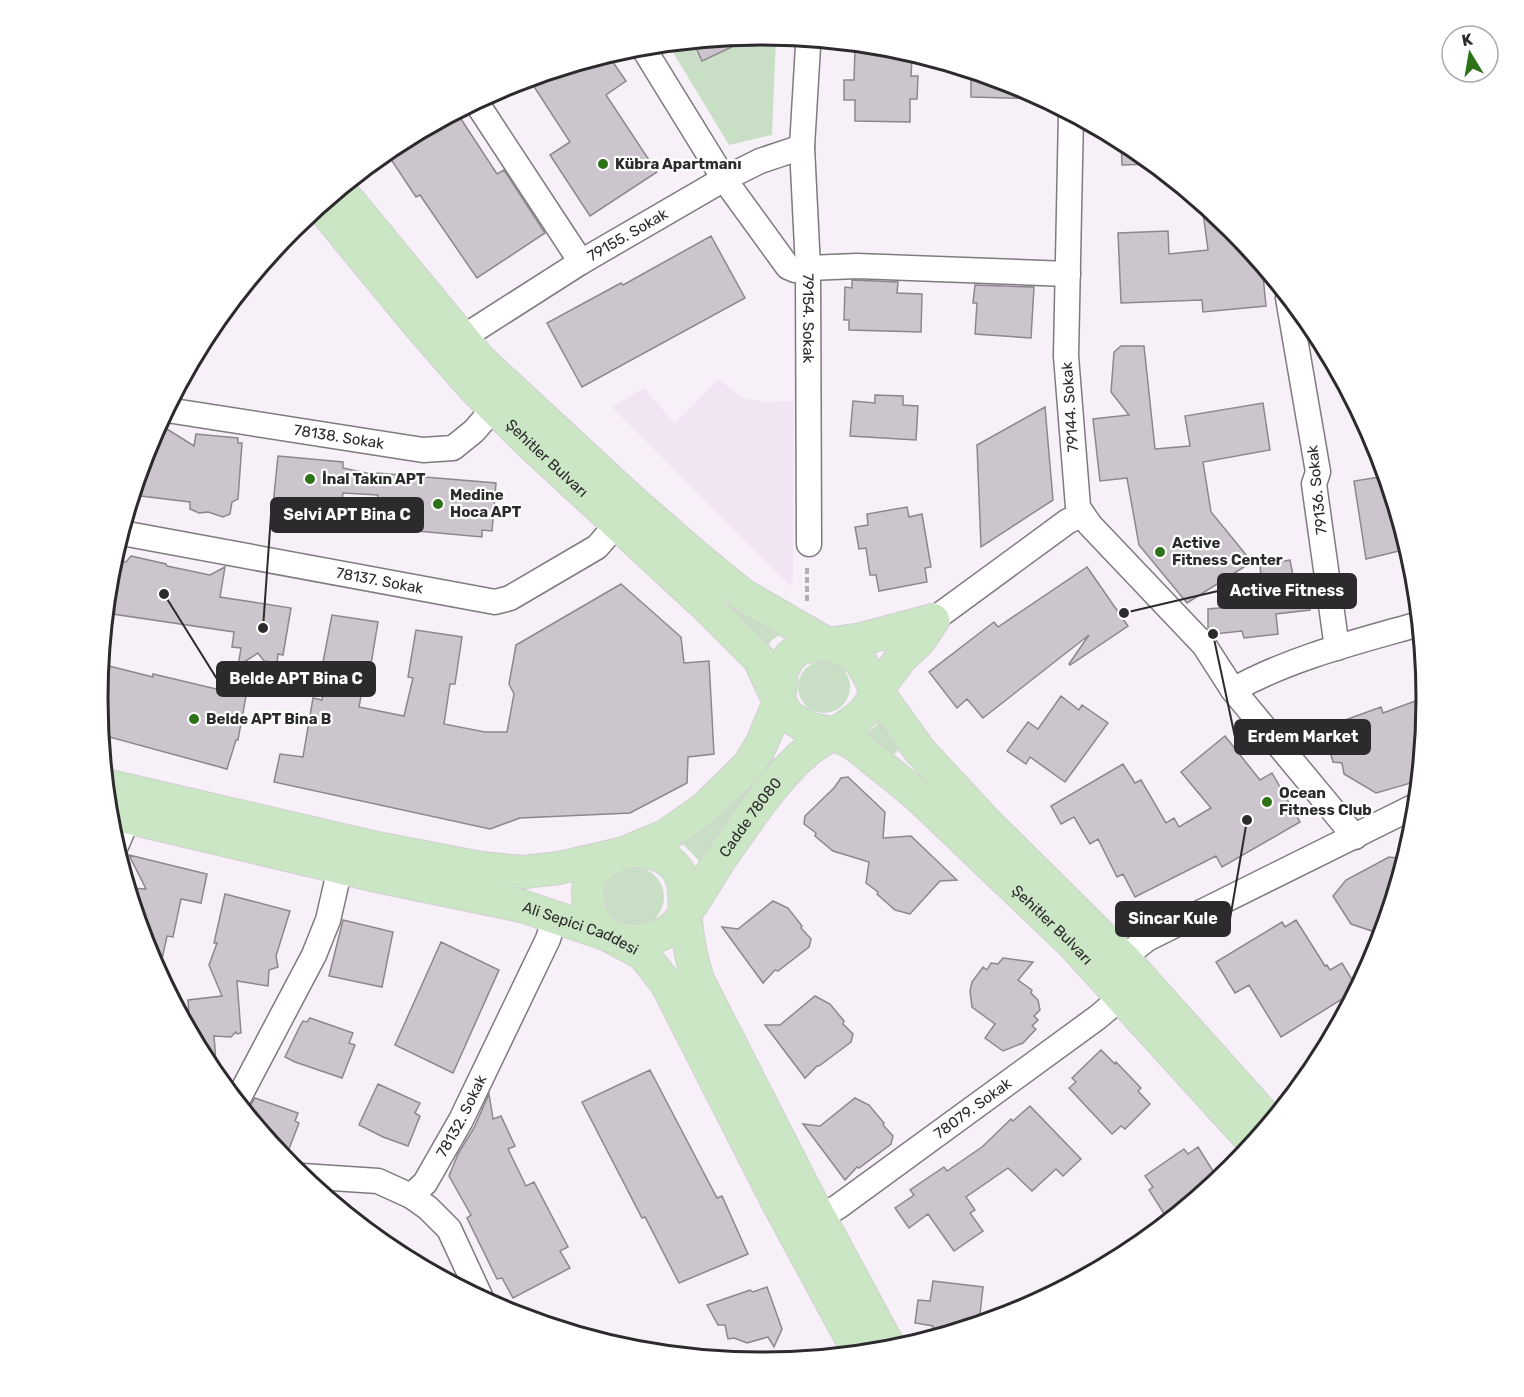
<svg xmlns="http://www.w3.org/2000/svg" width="1524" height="1397" viewBox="0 0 1524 1397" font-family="Rubik,sans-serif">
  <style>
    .built { fill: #f1e4f3 }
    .green { fill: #c9dfc5 }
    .building { fill: #ccc5cd; stroke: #8d868e; stroke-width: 1.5 }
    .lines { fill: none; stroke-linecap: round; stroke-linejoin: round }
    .minor-casing { stroke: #7f7980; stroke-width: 27 }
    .major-casing { stroke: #d1d0d1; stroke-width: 34 }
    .path { stroke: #b3adb3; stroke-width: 4; stroke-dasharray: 6 3; stroke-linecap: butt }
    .minor { stroke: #fff; stroke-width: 24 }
    .major { stroke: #cae6c4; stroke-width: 32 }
    .poi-dot { fill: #2b7316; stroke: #fff; stroke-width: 2 }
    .labels { text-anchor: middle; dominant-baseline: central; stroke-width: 4.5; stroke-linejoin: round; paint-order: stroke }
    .poi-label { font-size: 15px; font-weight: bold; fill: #2c2a2d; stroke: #fff; text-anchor: start }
    .street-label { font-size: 15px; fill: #2c2a2d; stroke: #fff }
    .rim { fill: none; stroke: #2c2a2d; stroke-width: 3 }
    .leader { fill: none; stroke: #2c2a2d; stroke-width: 2 }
    .callout-dot { fill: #2c2a2d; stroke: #fff; stroke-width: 2 }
    .callout { fill: #2c2a2d; stroke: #2c2a2d; stroke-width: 2 }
    .callout-label { font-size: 16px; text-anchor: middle; font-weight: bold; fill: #fff }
  </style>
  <rect width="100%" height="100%" fill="#f8f0f8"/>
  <path class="built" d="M718,379l25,19 22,4 29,-1 -1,178 -3,7 -178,-179 32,-19 31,36z"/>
  <path class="green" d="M762,35l14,1 -4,99 -43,10 -61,-101z
    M737,603l42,32 -8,6 -5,10 -37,-37z
    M798 687a26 26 0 1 1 52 0a26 26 0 1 1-52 0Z
    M880,718l21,29 -10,11 -27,-23 12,-9z
    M770,755l9,6 -77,103 -20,-21z
    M604 897a30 30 0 1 1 60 0a30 30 0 1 1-60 0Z"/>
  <path class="building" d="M750,36l1,2 -49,23 -9,-20z
    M855,49l46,1v8h11l-1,18h7l-1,23h-7v23l-55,-1v-21h-11v-20h10z
    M608,55l18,26 -20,14 51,77 -67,44 -40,-61 20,-13 -41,-63z
    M971,72l45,13 26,14 -71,-2z
    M457,113l40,61 7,-4 41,63 -68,45 -57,-83 -4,2 -30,-45 7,-6z
    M1121,141l10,6 21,17 -30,1z
    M1202,205l30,24 30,37 4,40 -63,6 -1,-12 -81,3 -3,-70 50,-2 1,23 39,-4z
    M711,236l34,62 -163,89 -35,-64 74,-40 2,2z
    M852,280l46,2 -1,11 25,1 -1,38 -72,-2v-10h-5l1,-33 7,1z
    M975,285l59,2 -3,51 -56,-4 2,-31h-4z
    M1121,346h23l11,103 35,-3 -5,-30 78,-13 7,47 -67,12 8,50 41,50 -65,41 -48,-58 -12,-67 -27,3 -7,-62 36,-4 -18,-23 3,-40z
    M875,395l28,1v9l15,1 -2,34 -66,-4 3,-35 22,2z
    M1045,407l8,93 -72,47 -4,-102z
    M159,424l35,22 2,-12 42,4v5h4l-4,56 -6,3 -2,12 -7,3 -15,-5 -9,1 -9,-4v-7l-57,-7 16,-51z
    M278,456l65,6v6l33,7 1,-2 119,10 -4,48 -10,-1v7l-98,-9 -9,-5 3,-28 -35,-2 -4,28 -67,-6z
    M1385,476l22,73 -41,10 -12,-78z
    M907,507l2,10 13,-3 9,53 -6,1 2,14 -48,9 -3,-16h-6l-4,-27 -7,1 -4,-22 13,-2 -1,-11z
    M131,556l35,8 1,2 43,9 15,-8 -5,30 71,11 -8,47 -5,-1 -1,9 -13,-2 -6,-8 -20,13 3,-18 -9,-1 2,-15 -128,-19 5,-44 3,-10 12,3z
    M1290,560l5,26 10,-2 5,26 -34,4 2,20 -34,4 -2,-7 -28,3 -6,-5v-20l45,-4 9,-12 -2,-28z
    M1087,567l41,59 -58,39 -1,-1 20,-29 -106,83 -16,-19 -10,9 -28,-36 65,-50 4,5z
    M621,584l60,53 3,26 25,-2 5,93 -26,3 -1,26 -57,30 -110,5 -30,11 -216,-47 6,-28 23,3 10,-59 9,2 6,-37 -5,-1 9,-47 46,7 -8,48 -4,-1 -7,38 45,9 9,-38 -5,-1 8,-47 46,7 -7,47h-5l-6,40 41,8h22l7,-38 -5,-10 7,-39z
    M101,664l52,13v-3l93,22 -8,44h-2l-9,29 -125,-34 -4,-37z
    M1061,696l18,14 3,-5 26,18 -43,59 -35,-25 -4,7 -19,-13 21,-29 10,7z
    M1418,700l6,15 -6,66 -42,12 -32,-19 -2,-11 -9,-1 -10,-34 58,-21 2,6z
    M1225,736l35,44 12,-7 28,49 -78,45 -6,-11 -81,41 -12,-23 -6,3 -19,-38 -8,5 -16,-27 -13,7 -10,-18 72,-42 12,19 6,-3 25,43 8,-5 5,9 32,-19 -30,-36z
    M848,777l37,35 -2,26 28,-2 46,44 -17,1 -30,33 -15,-4 -18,-16 1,-2 -12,-9 3,-21 -36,-11 -18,-15 1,-3 -12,-9 1,-8 29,-28 7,-10z
    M129,855l78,19 -6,29 -20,-4 -8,38 -6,-1 -8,37 -11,-21 -19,-64 17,1z
    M1389,857l15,2 -23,75 -30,-10 -18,-28 13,-16z
    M225,894l65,17 -14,45 2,11 -9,3 -1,16 -31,-5 4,52 -4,1 -1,-2 -5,5 -17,-1 3,40 -7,-9 -26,-48 5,-3 -1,-16 34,-4 -13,-31 8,-22h-3z
    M773,901l15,7 14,18 -1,2 10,11 -2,8 -31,24 -3,-1 -12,13 -41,-56 16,2z
    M343,920l50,12 -11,55 -53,-11z
    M1296,920l29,46 2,-1 3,5 12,-7 15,25 -2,3 -74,46 -32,-52 -14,8 -19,-31 66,-40 3,5z
    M441,942l58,28 -46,103 -58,-28z
    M1003,958l30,4 -15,18 14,10 -1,3 7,7 2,10 -6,6 4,4 -6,6 4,3 -13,14 -20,8 -18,-13 10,-14 -23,-17 -2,-16 2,-9 11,-15 4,3 4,-7 7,1z
    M815,996l15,8 14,17 -1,3 10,10 -2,8 -32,24h-2l-12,12 -40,-53h15z
    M310,1018l43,15 -4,10 6,2 -13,33 -47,-16 -10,-5 15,-31 3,-5 4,1z
    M1101,1050l14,14 1,-2 25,26 -3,3 12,13 -25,25 -4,-3 -9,8 -43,-46 7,-6 -4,-4z
    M650,1070l67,128 5,-2 26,58 -69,29 -34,-66 -3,1 -60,-116z
    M378,1084l42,19 -5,10 5,3 -12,30 -25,-9 -24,-12z
    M489,1094l4,25 8,-3 14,30 -7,3 18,37 8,-4 34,65 -8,4 10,17 -57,30 -11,-20 -5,1 -30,-61 4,-3 -22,-39 9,-22 16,-26z
    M255,1098l43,15 -3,8 4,2 -14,36 -39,-47z
    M855,1098l14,7 15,18 -1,2 10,11 -2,8 -32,24 -2,-1 -12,13 -42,-56 17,2z
    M1030,1106l51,53 -18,17 -7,-7 -24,22 -24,-23 -42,29 9,13 -5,3 13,18 -29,20 -26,-37 -19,14 -14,-20 19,-13 -4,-5 34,-23 3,4 35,-24 29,-28 2,2z
    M1198,1147l20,32 -50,41 -19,-30 4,-3 -8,-11 39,-27 4,5z
    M933,1281l50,6 -4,36 -47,14 1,-11 -18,-3 3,-23 12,1z
    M767,1287l15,42 -8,18 -6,-10 -21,6 -13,-5 -6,1 -3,-14h-7l-11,-20 43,-15 3,2z"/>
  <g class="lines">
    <defs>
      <g id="minor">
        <path d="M805,39l3,7 -6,101 6,121 49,-2 211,8"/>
        <path id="s1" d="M642,46l82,133 64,88 7,3 13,-2 1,276"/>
        <path d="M476,102l105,160"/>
        <path d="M1288,298l30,174 -4,12 23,164"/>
        <path id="s2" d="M462,338l119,-76 143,-83 36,-18 42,-14"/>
        <path id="s3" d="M167,410l256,40 30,-2 21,-17 20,-23"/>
        <path d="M1083,515l7,10 114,120 29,45 122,147"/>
        <path id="s4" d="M122,533l373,69 15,-4 87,-51 20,-23"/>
        <path d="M933,620l135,-99 15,-6 -5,-8 -12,-151 5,-242"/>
        <path d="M1233,690c57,-32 123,-48 186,-66"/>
        <path d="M116,846l12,-28"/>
        <path d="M1123,958l24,-19 268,-133"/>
        <path d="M237,1101l77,-146 14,-35 12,-52"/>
        <path d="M302,1176l76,5 33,15"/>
        <path id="s5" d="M820,1218l19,-12 259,-189 25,-21"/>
        <path id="s6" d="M481,1298l-32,-69 -21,-21 -17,-12 14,-13 36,-63 87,-181 7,-22"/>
      </g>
      <g id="major">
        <path d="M340,190l141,171 149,138 70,61 43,35 83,48 24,10 11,9 16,29 43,60 65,70 138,137 147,164"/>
        <path id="s7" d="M321,206l97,118 56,64 57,56 175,162 53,53 20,43 10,15 22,12 20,4 23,11 62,50 156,149 181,199"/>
        <path d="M106,785l271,63 104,20 43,4 35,-4 65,-15 41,-17 39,-27 44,-43 13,-21 18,-43 3,-32 8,-14 10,-8 62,-9 71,-19"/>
        <path id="s8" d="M109,813l263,62 150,31 86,29 35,19 23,29 113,222 80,148"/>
        <path id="s9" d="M891,1350l-85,-158 -107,-210c-8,-21 -12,-48 -14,-71 -1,-14 1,-31 -9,-43 -20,-26 -71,-20 -85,10 -5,13 -3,27 2,39 12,28 53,28 75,14 19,-12 39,-53 53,-73 26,-36 51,-77 85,-106 17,-15 40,-22 56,-38 7,-6 10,-15 15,-23 6,-10 14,-20 21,-29 5,-8 13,-13 19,-19 6,-7 11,-15 16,-23"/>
      </g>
    </defs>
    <use href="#minor" class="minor-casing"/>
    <use href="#major" class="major-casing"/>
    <path class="path" d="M831,47l47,-1
      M807,601v-35"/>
    <use href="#minor" class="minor"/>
    <use href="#major" class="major"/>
  </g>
  <g class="poi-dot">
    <circle cx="603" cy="164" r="6"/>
    <circle cx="310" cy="479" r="6"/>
    <circle cx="438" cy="504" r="6"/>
    <circle cx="1160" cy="552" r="6"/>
    <circle cx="194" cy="719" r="6"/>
    <circle cx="1267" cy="802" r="6"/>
  </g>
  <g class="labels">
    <g class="poi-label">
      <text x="615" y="164">Kübra Apartmanı</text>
      <text x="322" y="479">İnal Takın APT</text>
      <text x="450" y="495">Medine<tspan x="450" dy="17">Hoca APT</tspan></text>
      <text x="1172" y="543">Active<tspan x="1172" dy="17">Fitness Center</tspan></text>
      <text x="206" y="719">Belde APT Bina B</text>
      <text x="1279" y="793">Ocean<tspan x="1279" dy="17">Fitness Club</tspan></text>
    </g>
    <g class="street-label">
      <text stroke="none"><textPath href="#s2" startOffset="195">79155. Sokak</textPath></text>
      <text stroke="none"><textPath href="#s1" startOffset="336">79154. Sokak</textPath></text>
      <text transform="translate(1070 407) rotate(-94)">79144. Sokak</text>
      <text stroke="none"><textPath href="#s3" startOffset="174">78138. Sokak</textPath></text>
      <text stroke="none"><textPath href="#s7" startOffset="339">Şehitler Bulvarı</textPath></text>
      <text transform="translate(1317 490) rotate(-96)">79136. Sokak</text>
      <text stroke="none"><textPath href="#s4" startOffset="262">78137. Sokak</textPath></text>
      <text stroke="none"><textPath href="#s9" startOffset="898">Cadde 78080</textPath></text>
      <text stroke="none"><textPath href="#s7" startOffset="1036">Şehitler Bulvarı</textPath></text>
      <text stroke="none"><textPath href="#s8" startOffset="486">Ali Sepici Caddesi</textPath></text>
      <text stroke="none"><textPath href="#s5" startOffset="188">78079. Sokak</textPath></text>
      <text stroke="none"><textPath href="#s6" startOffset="222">78132. Sokak</textPath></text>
    </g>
  </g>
  <path d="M0 0H1524V1397H0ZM761 45H763A653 653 0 0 1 1416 698V699A653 653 0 0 1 763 1352H761A653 653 0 0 1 108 699V698A653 653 0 0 1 761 45Z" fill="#fff" fill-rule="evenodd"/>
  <path class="rim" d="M761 45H763A653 653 0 0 1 1416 698V699A653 653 0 0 1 763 1352H761A653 653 0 0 1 108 699V698A653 653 0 0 1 761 45Z"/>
  <path class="leader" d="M263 628L271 515M1124 613L1218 591M164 594L217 679M1213 634L1235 737M1247 820L1230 919"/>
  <g class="callout-dot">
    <circle cx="263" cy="628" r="6"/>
    <circle cx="1124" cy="613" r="6"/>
    <circle cx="164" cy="594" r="6"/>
    <circle cx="1213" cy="634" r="6"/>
    <circle cx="1247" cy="820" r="6"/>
  </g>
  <g class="callout">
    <rect x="271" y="498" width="152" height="34" rx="6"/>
    <rect x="1218" y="574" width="138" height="34" rx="6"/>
    <rect x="217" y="662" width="158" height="34" rx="6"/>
    <rect x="1235" y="720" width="135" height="34" rx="6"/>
    <rect x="1116" y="902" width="114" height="34" rx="6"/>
  </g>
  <g class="callout-label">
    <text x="347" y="520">Selvi APT Bina C</text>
    <text x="1287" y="596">Active Fitness</text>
    <text x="296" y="684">Belde APT Bina C</text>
    <text x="1303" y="742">Erdem Market</text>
    <text x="1173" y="924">Sincar Kule</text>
  </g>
  <g transform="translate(1470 54) rotate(349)"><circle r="28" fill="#ffffff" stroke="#abaaab" stroke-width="1.5"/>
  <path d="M0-4.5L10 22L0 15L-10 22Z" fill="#2b7316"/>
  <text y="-9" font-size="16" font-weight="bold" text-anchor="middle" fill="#2c2a2d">K</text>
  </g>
</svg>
